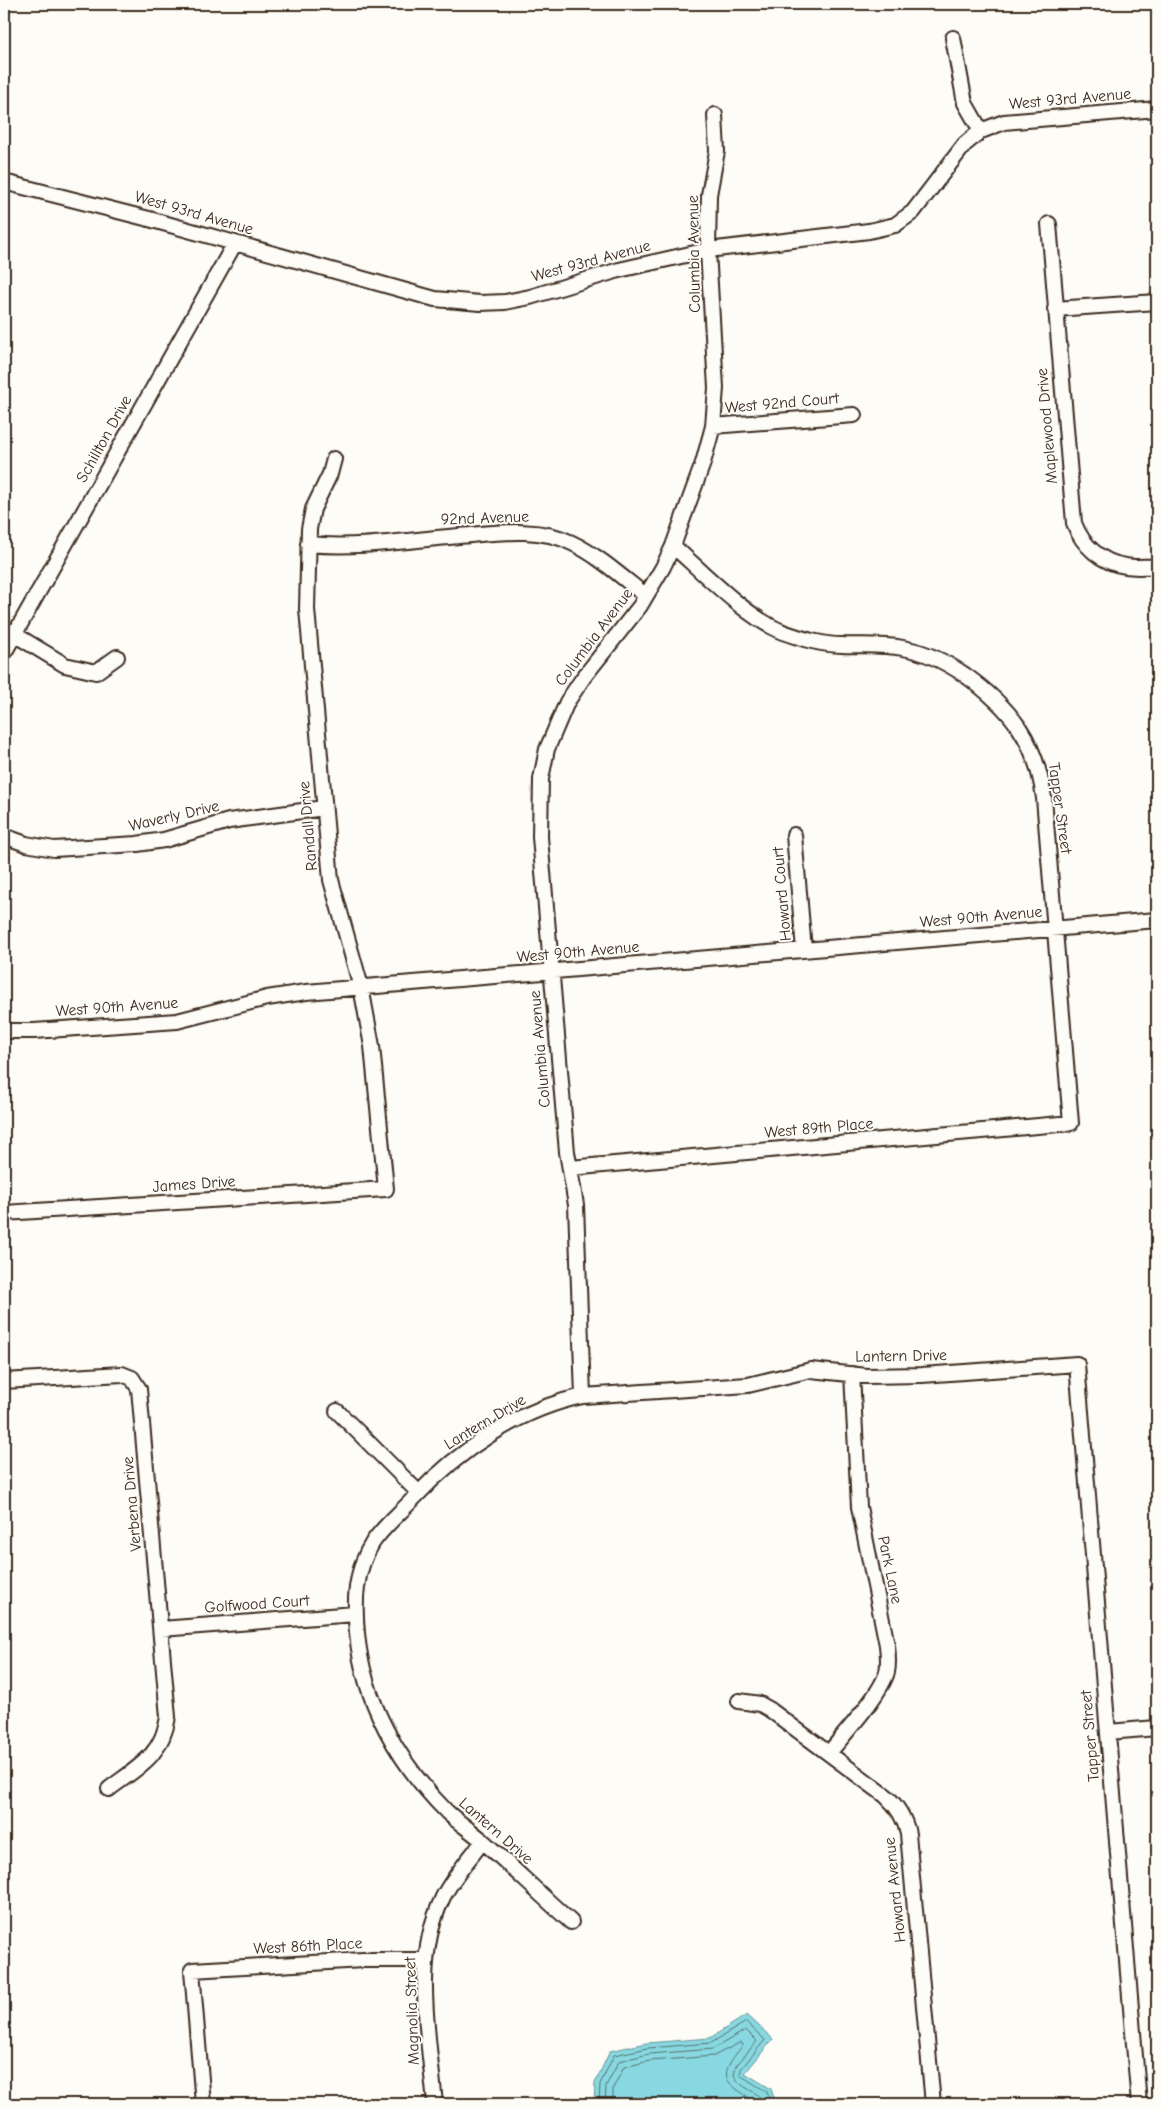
<svg xmlns="http://www.w3.org/2000/svg" width="1161" height="2108" viewBox="0 0 1161 2108" font-family="'Comic Neue',sans-serif">
  <style>
    .water { fill: #87d8e1; stroke: #699293 }
    .lines { fill: none; stroke-linecap: round; stroke-linejoin: round }
    .shore { stroke: #59706c; stroke-width: 1 }
    .minor-casing { stroke: #3b2a1e; stroke-width: 18 }
    .minor { stroke: #fdfcf7; stroke-width: 14 }
    .labels { text-anchor: middle; dominant-baseline: central; stroke-width: 4; stroke-linejoin: round; paint-order: stroke }
    .street-label { font-size: 16px; fill: #3b2a1e; stroke: #fdfcf7 }
  </style>
  <rect width="100%" height="100%" fill="#fdfcf7"/>
  <filter id="ink" filterUnits="userSpaceOnUse"><feTurbulence type="fractalNoise" baseFrequency=".02" numOctaves="2"/><feDisplacementMap in="SourceGraphic" scale="10" xChannelSelector="R" yChannelSelector="G"/><feConvolveMatrix kernelMatrix="1 2 1 2 8 2 1 2 1" color-interpolation-filters="sRGB"/></filter>
  <g filter="url(#ink)">
    <path class="water" d="M1157,139v45l-4,-22z
      M747,2015l26,24 -28,34 26,16 5,15h-182l1,-21 15,-32 37,-8 63,-5z"/>
    <g class="lines">
      <path class="shore" d="M599,2104l1,-20 14,-29 34,-7 63,-5 35,-21 19,18 -24,29 -1,6 27,17 4,12
        M605,2104l1,-18 13,-25 30,-7 64,-5 33,-19 11,11 -21,25 -2,9c6,15 25,14 30,29
        M613,2104v-16l11,-21 26,-6 64,-5 27,-14 2,3c-26,32 -21,36 12,56l1,3"/>
      <defs>
        <path id="minor" d="M953,38l12,65 16,28
          M4,182l145,37 286,80 45,4 25,-1 25,-5 89,-27 89,-20 161,-19 26,-6 18,-13 52,-68 16,-13 23,-9 153,-13
          M1049,224l25,299c8,22 27,40 52,43 10,2 21,0 31,1
          M1055,309l102,-7
          M713,426l141,-11
          M308,544c50,5 101,-4 151,-8 36,-3 80,-10 113,7 27,13 51,35 74,53
          M4,628l61,37 31,7 21,-15
          M4,653l231,-410
          M794,835l10,115
          M4,836l22,8 28,5 83,-5 27,-4 65,-19 95,-13
          M4,1031h30l143,-10 90,-23 39,-6 851,-72
          M570,1168l501,-45 -27,-325c-8,-58 -33,-90 -79,-123 -19,-13 -39,-23 -62,-27 -21,-4 -40,-2 -61,-3 -20,0 -39,-6 -59,-13 -36,-14 -79,-59 -110,-86
          M4,1213l382,-24 -14,-143 -11,-59 -30,-107 -24,-271 2,-80 4,-20 17,-35 4,-15
          M4,1381l118,-7 10,4 7,11 29,328c-6,39 -30,50 -59,72
          M583,1396l-7,-191 -9,-53 -27,-315 1,-58 6,-30 20,-47 16,-24 57,-72 23,-39 10,-21 30,-83 10,-37 3,-38 -8,-138 1,-55 8,-44 -2,-36
          M337,1411l82,82
          M161,1629l194,-15
          M739,1701l21,3 9,5 117,87c11,10 19,23 22,38l25,270
          M1108,1732l49,-4
          M829,1753c15,-19 52,-59 58,-81 2,-9 1,-18 0,-27l-28,-138 -7,-133
          M571,1922c-29,-26 -57,-53 -86,-79 -12,-11 -26,-20 -38,-31 -48,-48 -84,-111 -90,-179 -3,-32 -2,-63 16,-91 11,-16 28,-30 41,-44 45,-48 105,-89 169,-102l165,-11 63,-15 56,6 55,-1 155,-11 62,740
          M203,2104l-11,-134 171,-10h62
          M435,2104c-6,-67 -23,-144 8,-207 10,-20 26,-38 40,-56"/>
      </defs>
      <use href="#minor" class="minor-casing"/>
      <use href="#minor" class="minor"/>
    </g>
  </g>
  <g class="labels">
    <g class="street-label">
      <text transform="translate(1070 99) rotate(-5)">West 93rd Avenue</text>
      <text transform="translate(194 213) rotate(16)">West 93rd Avenue</text>
      <text transform="translate(694 254) rotate(-91)">Columbia Avenue</text>
      <text transform="translate(591 261) rotate(-15)">West 93rd Avenue</text>
      <text transform="translate(782 403) rotate(-5)">West 92nd Court</text>
      <text transform="translate(1047 426) rotate(-95)">Maplewood Drive</text>
      <text transform="translate(104 439) rotate(-61)">Schillton Drive</text>
      <text transform="translate(485 518) rotate(-2)">92nd Avenue</text>
      <text transform="translate(594 637) rotate(-53)">Columbia Avenue</text>
      <text transform="translate(1060 808) rotate(82)">Tapper Street</text>
      <text transform="translate(174 816) rotate(-13)">Waverly Drive</text>
      <text transform="translate(308 826) rotate(-95)">Randall Drive</text>
      <text transform="translate(782 894) rotate(-95)">Howard Court</text>
      <text transform="translate(981 917) rotate(-5)">West 90th Avenue</text>
      <text transform="translate(578 952) rotate(-5)">West 90th Avenue</text>
      <text transform="translate(117 1007) rotate(-4)">West 90th Avenue</text>
      <text transform="translate(540 1049) rotate(-95)">Columbia Avenue</text>
      <text transform="translate(819 1128) rotate(-5)">West 89th Place</text>
      <text transform="translate(194 1184) rotate(-4)">James Drive</text>
      <text transform="translate(901 1356) rotate(-1)">Lantern Drive</text>
      <text transform="translate(485 1422) rotate(-31)">Lantern Drive</text>
      <text transform="translate(132 1504) rotate(-95)">Verbena Drive</text>
      <text transform="translate(890 1570) rotate(78)">Park Lane</text>
      <text transform="translate(257 1604) rotate(-4)">Golfwood Court</text>
      <text transform="translate(1090 1736) rotate(-95)">Tapper Street</text>
      <text transform="translate(496 1831) rotate(41)">Lantern Drive</text>
      <text transform="translate(895 1890) rotate(-96)">Howard Avenue</text>
      <text transform="translate(308 1946) rotate(-3)">West 86th Place</text>
      <text transform="translate(412 2011) rotate(-92)">Magnolia Street</text>
    </g>
  </g>
  <rect width="1161" height="2108" fill="none" stroke="#fdfcf7" stroke-width="20"/>
  <rect x="10" y="10" width="1141" height="2088" fill="none" stroke="#3b2a1e" stroke-width="2" filter="url(#ink)"/>
</svg>
